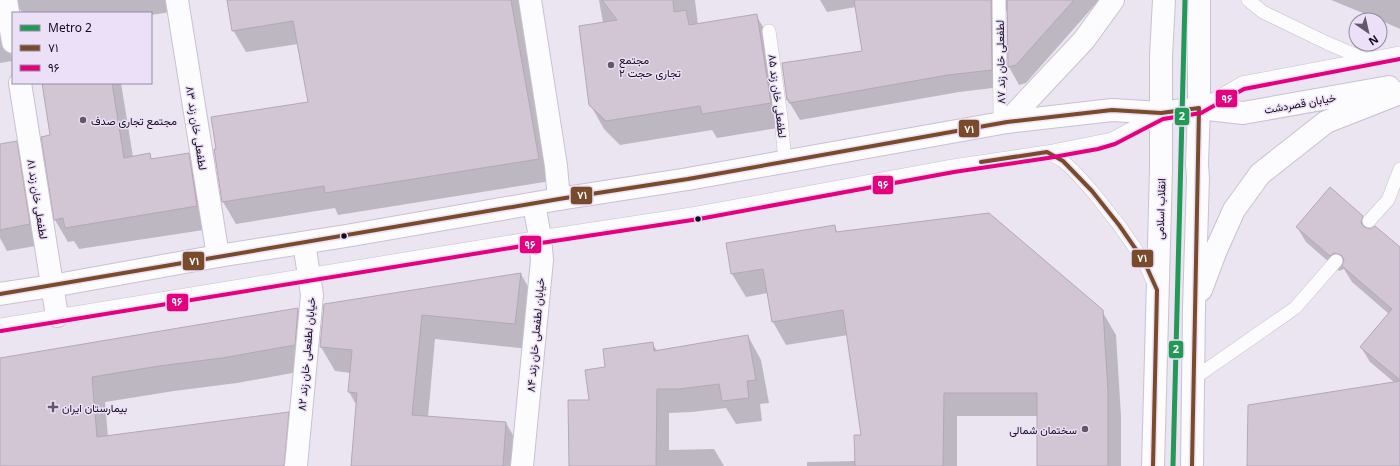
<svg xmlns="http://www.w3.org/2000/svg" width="1400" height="466" viewBox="0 0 1400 466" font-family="'Noto Sans',Vazirmatn,sans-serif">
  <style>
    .shadow { fill: #0003 }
    .building { fill: #d2c6d5; stroke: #b3a8b6 }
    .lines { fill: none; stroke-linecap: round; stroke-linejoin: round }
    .service-casing { stroke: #c9c1d2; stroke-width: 14 }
    .minor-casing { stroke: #c9c1d2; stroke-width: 24 }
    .tertiary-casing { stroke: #c9c1d2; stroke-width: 24 }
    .secondary-casing { stroke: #c9c1d2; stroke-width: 24 }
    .service { stroke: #fcfbfd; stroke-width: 13 }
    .minor { stroke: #fcfbfd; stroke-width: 22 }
    .tertiary { stroke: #fcfbfd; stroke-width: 22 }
    .secondary { stroke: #fcfbfd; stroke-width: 22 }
    .bus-1-casing { stroke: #ebe0f7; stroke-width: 7 }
    .bus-2-casing { stroke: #ebe0f7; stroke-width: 7 }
    .bus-1 { stroke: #7a4b2a; stroke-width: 4 }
    .bus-2 { stroke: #e5007d; stroke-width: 4 }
    .metro-1-casing { stroke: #ebe0f7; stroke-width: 8 }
    .metro-1 { stroke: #229954; stroke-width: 5 }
    .poi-dot { fill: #615869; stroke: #ebe0f7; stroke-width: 1.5 }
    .bus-dot { fill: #160c1f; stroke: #ebe0f7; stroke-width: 1.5 }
    .labels { text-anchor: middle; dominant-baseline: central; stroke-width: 3; stroke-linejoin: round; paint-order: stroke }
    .poi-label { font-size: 11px; fill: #160c1f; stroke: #ebe0f7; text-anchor: start }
    .street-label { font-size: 11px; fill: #160c1f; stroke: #ebe0f7 }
    .line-badge { stroke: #ebe0f7; stroke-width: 1.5 }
    .badge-label { font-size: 11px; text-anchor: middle; font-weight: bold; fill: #fff }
  </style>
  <rect width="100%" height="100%" fill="#ebe5f2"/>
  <path class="shadow" d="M0,0h176l1,11 -26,4v-2h-129l-1,-3h-4l-11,15 6,36 -12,2z
    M228,0h291l32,181 -213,34 -3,-7 -99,16 -13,-22 86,-100 -11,-58 -52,8 -13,-22z
    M599,0h96l3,25 58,-10 14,24 14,88 -67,11 -5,-8 -92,15 -16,-16 -14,-25 13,-81z
    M820,0h279l-73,83 -7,2 -10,-18 -1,-57 -6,4 -1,73 -42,5 -159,28 -12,-20 75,-49 -7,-44 -29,5z
    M1331,0h69v29l-20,-9z
    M43,83h78l12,74 16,-3 3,6 36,-6 13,22 9,53 -131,20 -5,-8 -6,1 -13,-22 -13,-82 9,-2z
    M16,142l12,21 13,82 -34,6 -7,-13v-93z
    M1362,216l8,13 30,19v218h-152l147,-83 -25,-21 -9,-15 28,-33 -37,-32 -8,-13 -5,2 -33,-29 -9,-15z
    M834,226l4,7 264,78 14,24 5,81v50h-83v-50h-81v50h-150v-4l49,-1 6,-25 -14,-101 -62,10 -13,-23 -5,-29 -22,4 -14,-23z
    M521,274l14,25 -6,50 -94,-10 -7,78 78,6 14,24 -2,19h-166l5,-60 -8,-14 2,-19 -16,-2 -14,-24z
    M298,309l14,25 -3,36 -72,13 -63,8 -69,11 3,35 180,-24 14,24 -2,29h-300v-107z
    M748,336l13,24 8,43 -9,1 2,17 -26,3 -10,-16 -34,4 -23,1v37l45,-1 10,17h-143l9,-65 16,-33 46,-25 6,9z"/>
  <path class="building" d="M227,0h284l28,159 -214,34 -1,-7 -102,16 -8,-53h2l-5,-32 97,-15 -15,-81 -61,10z
    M602,0h71l1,12 12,-2 3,15 68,-11 14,89 -69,11 -2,-8 -94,15 -17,-16 -10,-79 38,-6z
    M854,0h137l1,70 -44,5 -159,28v-3h-2l-5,-37 80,-12z
    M1007,0h67l-58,65 -8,2z
    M42,83h70l12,75 26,-5 1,6 38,-6 8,53 -132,22 -2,-10 -9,2 -13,-83 9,-2z
    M17,141l13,83 -30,6v-86z
    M1330,187l33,29 -2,7 3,4 7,2 4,-3 25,21v133l-40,-33 32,-38 -50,-43 2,-7 -3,-4 -7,-2 -4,3 -34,-29z
    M989,213l114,97 5,82v74h-71v-73h-93l-1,73h-88l-1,-31h7l-18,-125 -71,12 -9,-53 -32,5 -5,-31 109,-18 1,7z
    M521,273l-6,51 -93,-9 -10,100 94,7 -3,44h-152l6,-73 -9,-1 4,-42 -32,-3 4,-43z
    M298,308l-3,37 -73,13 -63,8 -67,11 5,60 192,-25 -5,54h-284v-108z
    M748,335l8,45 -9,1 2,17 -27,3 -3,-17 -40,5h-22l-1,77h-87l-1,-66h21l-4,-30 20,-3 -2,-18 50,-7 1,9z
    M1400,381v85h-153l1,-61z"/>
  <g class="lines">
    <defs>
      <path id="service" d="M999,0l1,124
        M1248,0l15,12 64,31 40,17
        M769,31l12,86 4,44
        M1201,107l41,-24 158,-30
        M1047,152l16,9 11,10 18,20 27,34 25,36 10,23
        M1369,221l19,-21 12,-31
        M0,325l540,-88 158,-24 255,-47 94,-14 65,-13 45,-24
        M1193,379l102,-71 41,-47"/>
      <path id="minor" d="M6,0l7,42
        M177,0l41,256
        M530,0l26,166 3,33
        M20,83l37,233
        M296,466l16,-171 -8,-52
        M522,466l20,-206 -2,-23 -6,-33"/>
      <path id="tertiary" d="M0,294l52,-8 166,-30 128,-20 213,-37 129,-20 319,-57 105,-12 49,3"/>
      <path id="secondary" d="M1161,113l38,-5 44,5 146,-26
        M1007,122l77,-82 29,-40
        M1201,290l15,-40 18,-40 26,-36 66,-52 74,-29
        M1153,466l8,-297v-113l3,-56
        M1192,466l2,-158 4,-130 -1,-14 2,-56v-108"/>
    </defs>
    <use href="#service" class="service-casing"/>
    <use href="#minor" class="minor-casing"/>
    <use href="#tertiary" class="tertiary-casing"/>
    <use href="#secondary" class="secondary-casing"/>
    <use href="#service" class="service"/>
    <use href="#minor" class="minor"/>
    <use href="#tertiary" class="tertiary"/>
    <use href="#secondary" class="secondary"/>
    <defs>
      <path id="bus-1" d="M981,162l66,-10 16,9 29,30 27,34 25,36 13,29 -4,176
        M0,294l559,-95 129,-20 319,-57 105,-12 49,3 38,-5 -7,358"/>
      <path id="bus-2" d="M1,331l540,-88 158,-24 255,-47 94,-14 50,-9 17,-5 48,-25 38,-6 43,-24 156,-30"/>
    </defs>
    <use href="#bus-1" class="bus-1-casing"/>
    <use href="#bus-2" class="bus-2-casing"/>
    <use href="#bus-1" class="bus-1"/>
    <use href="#bus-2" class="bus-2"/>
    <defs>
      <path id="metro-1" d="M1173,466l12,-466"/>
    </defs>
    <use href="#metro-1" class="metro-1-casing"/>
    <use href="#metro-1" class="metro-1"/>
  </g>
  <g class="poi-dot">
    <circle cx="611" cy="65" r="4"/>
    <circle cx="83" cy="120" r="4"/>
    <path d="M51 401h4v4h4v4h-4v4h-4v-4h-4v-4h4z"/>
    <circle cx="1085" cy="429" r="4"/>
  </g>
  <g class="bus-dot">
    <circle cx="698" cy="219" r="3.5"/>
    <circle cx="344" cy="236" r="3.5"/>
  </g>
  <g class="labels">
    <g class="poi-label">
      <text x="619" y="59">مجتمع<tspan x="619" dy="13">تجاری حجت ۲</tspan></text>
      <text x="91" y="120">مجتمع تجاری صدف</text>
      <text x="62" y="407">بیمارستان ایران</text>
      <text x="1077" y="429" text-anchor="end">سختمان شمالی</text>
    </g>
    <g class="street-label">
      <text transform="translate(1000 62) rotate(-91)">لطفعلی خان زند ۸۷</text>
      <text transform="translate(778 96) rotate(83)">لطفعلی خان زند ۸۵</text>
      <text transform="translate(1300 103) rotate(-10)">خیابان قصردشت</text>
      <text transform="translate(197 128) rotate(81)">لطفعلی خان زند ۸۳</text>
      <text transform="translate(38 199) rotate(81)">لطفعلی خان زند ۸۱</text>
      <text transform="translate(1160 209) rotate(-88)">انقلاب اسلامی</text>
      <text transform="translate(535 335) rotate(-85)">خیابان لطفعلی خان زند ۸۴</text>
      <text transform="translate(306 354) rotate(-85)">خیابان لطفعلی خان زند ۸۲</text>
    </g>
  </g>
  <g class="line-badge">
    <rect x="1215" y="89" width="23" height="19" rx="4" fill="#e5007d"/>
    <rect x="1174" y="107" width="16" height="19" rx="4" fill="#229954"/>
    <rect x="958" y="119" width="22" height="19" rx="4" fill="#7a4b2a"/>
    <rect x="872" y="175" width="22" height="20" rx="4" fill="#e5007d"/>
    <rect x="570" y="186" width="23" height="19" rx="4" fill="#7a4b2a"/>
    <rect x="519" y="235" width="23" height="19" rx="4" fill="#e5007d"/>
    <rect x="1131" y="249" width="23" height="19" rx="4" fill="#7a4b2a"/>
    <rect x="182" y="251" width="23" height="20" rx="4" fill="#7a4b2a"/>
    <rect x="166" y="293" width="23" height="19" rx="4" fill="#e5007d"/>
    <rect x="1168" y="340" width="16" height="19" rx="4" fill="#229954"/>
  </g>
  <g class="badge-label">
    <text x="1227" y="103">۹۶</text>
    <text x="1182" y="120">2</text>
    <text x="969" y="133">۷۱</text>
    <text x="883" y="189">۹۶</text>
    <text x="582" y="199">۷۱</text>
    <text x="530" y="249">۹۶</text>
    <text x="1142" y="262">۷۱</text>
    <text x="194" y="265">۷۱</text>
    <text x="177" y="306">۹۶</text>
    <text x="1176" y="353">2</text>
  </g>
  <rect x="12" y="12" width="140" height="72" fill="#ebe0f7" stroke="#968ba1"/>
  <rect x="20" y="25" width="20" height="6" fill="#229954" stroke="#968ba1"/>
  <text x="48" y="32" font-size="12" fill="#160c1f">Metro 2</text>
  <rect x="20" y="45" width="20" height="6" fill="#7a4b2a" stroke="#968ba1"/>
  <text x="48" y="52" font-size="12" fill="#160c1f">۷۱</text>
  <rect x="20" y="65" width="20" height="6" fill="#e5007d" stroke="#968ba1"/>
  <text x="48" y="72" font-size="12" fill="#160c1f">۹۶</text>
  <g transform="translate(1368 32) rotate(146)"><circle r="19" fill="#ebe0f7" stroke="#968ba1"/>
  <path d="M0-3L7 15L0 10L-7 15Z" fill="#615869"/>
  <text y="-6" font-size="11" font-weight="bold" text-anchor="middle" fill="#160c1f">N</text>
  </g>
</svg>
